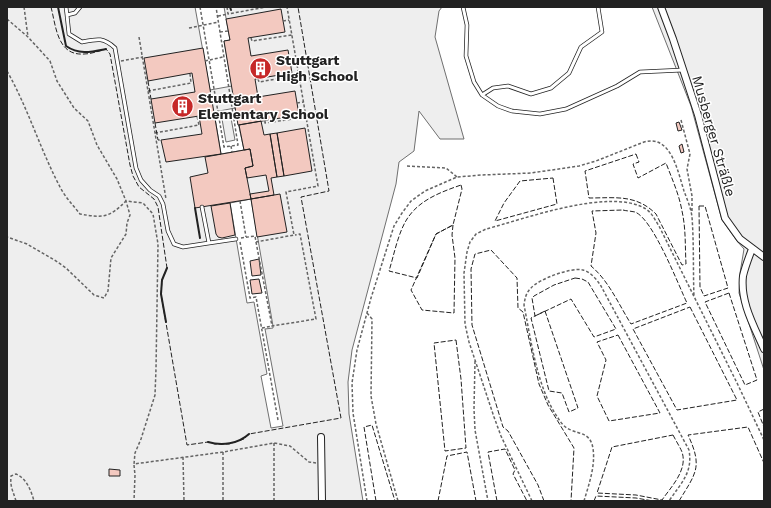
<svg xmlns="http://www.w3.org/2000/svg" width="771" height="508" viewBox="0 0 771 508" font-family="'Work Sans',sans-serif">
  <style>
    .green { fill: #eee; stroke: #6f6f6f; fill-rule: evenodd }
    .building { fill: #f3c9c0; stroke: #222 }
    .lines { fill: none; stroke-linecap: round; stroke-linejoin: round }
    .service-casing { stroke: #222; stroke-width: 4.5 }
    .minor-casing { stroke: #222; stroke-width: 8 }
    .path { stroke: #646464; stroke-width: 1.5; stroke-dasharray: 3 2; stroke-linecap: butt }
    .service { stroke: #fff; stroke-width: 3 }
    .minor { stroke: #fff; stroke-width: 6 }
    .fence { stroke: #222; stroke-width: 1; stroke-dasharray: 5 2; stroke-linecap: butt }
    .wall { stroke: #222; stroke-width: 2 }
    .labels { text-anchor: middle; dominant-baseline: central; stroke-width: 3; stroke-linejoin: round; paint-order: stroke }
    .poi-label { font-size: 14px; font-weight: bold; fill: #222; stroke: #fff; text-anchor: start }
    .street-label { font-size: 14px; fill: #222; stroke: #fff }
  </style>
  <rect width="100%" height="100%" fill="#fff"/>
  <path class="green" d="M7,7h188l15,83 22,-4 -8,-45 6,-1 -6,-33h218l-3,4 -4,26 29,102h-24l-21,-28 -5,40 -15,11 -3,22 -44,166 -4,32 1,32 14,87h-356zM235,108l9,42 -23,4 -7,-42zM251,199l22,127v2l-8,1 18,97 -12,2 -10,-52 6,-2 -13,-72 -7,1 -17,-100z
    M652,7h112v363l-25,-77 1,-20 4,-24 -7,-8 -15,-21 -31,-114z
    M231,118l4,22 -9,2 -4,-23z"/>
  <path class="building" d="M281,9l4,23 -37,6 3,18 37,-6 4,23 -37,6 3,18 37,-6 4,24 -61,10 -14,-84 6,-1 -4,-21z
    M203,48l18,106 -55,8 -5,-22 41,-6 -3,-18 -44,7 -4,-24 44,-7 -3,-19 -44,8 -4,-23z
    M261,121l3,14 6,-1 7,43 -6,1 3,17 -23,4 -1,-5 19,-3 -3,-16 -19,3 -2,-10 8,-2 -3,-17 -6,1 -5,-25z
    M679,122l3,8 -4,1 -2,-8z
    M305,128l7,43 -28,5 -7,-43z
    M277,133l7,43 -7,1 -7,-43z
    M682,144l2,8 -3,1 -2,-7z
    M250,149l3,17 -8,2 6,31 -56,9 -5,-31 18,-4 -3,-16z
    M280,194l7,38 -30,5 -6,-38z
    M230,203l5,32 -13,3 -4,-1 -2,-3 -5,-28z
    M259,259l2,16 -9,1 -2,-15z
    M259,279l3,14 -10,1 -2,-14z
    M109,469l11,1v6h-11z"/>
  <g class="lines">
    <defs>
      <path id="service" d="M66,7l1,8 8,-2 5,-6
        M463,7l4,18 -1,31 8,26 8,13 16,11 14,5 28,3 26,-5 51,-23 23,-14 43,-2
        M67,15l2,19 13,8c15,-3 21,-5 33,6l21,120 5,12 9,10 9,6 4,8 5,27 6,13 9,3 26,-4
        M482,95l11,-7 15,-2 23,8 20,-6 18,-15 12,-26 21,-15 -4,-25
        M202,207l7,36 27,-4"/>
      <path id="minor" d="M661,7l12,32 25,76 27,103 15,21 24,18
        M752,249c-3,8 -7,18 -9,27 -3,26 11,50 21,73
        M321,437l1,64"/>
    </defs>
    <use href="#service" class="service-casing"/>
    <use href="#minor" class="minor-casing"/>
    <path class="path" d="M24,7l4,30
      M200,7l24,140 14,-2 -22,-138
      M227,7l1,7 38,-7
      M218,16l10,-2
      M7,19l21,18 22,24 7,20 17,27 14,13 9,24 20,34 9,22 4,14 -3,8 -1,11 -15,24 -3,33 -4,7 -10,-3 -28,-27 -10,-7 -29,-17 -20,-7
      M283,21l6,-1
      M189,28l30,-6
      M220,32l8,-1
      M139,37l27,162
      M251,38l1,3 40,-6
      M121,61l22,-4
      M205,61l18,-4
      M290,62l7,-1
      M7,71c21,37 33,78 53,116 5,10 13,18 20,27 23,4 29,4 46,-13l17,2 10,11 5,30 -2,125 -1,26 -14,44 -6,14 -1,11 89,-12 51,-9 16,3 19,16 7,1
      M258,79l1,3 40,-7
      M148,91l43,-8 -1,-9
      M297,103l7,-1
      M681,120l9,34 -3,15 5,27v17
      M265,121v2l41,-6
      M155,133l44,-8 -2,-9
      M231,146l1,6
      M407,166l39,2 11,9
      M240,201l6,36
      M241,238l14,-2 1,6 38,-7 -8,-43 32,-6 -31,-179
      M240,242l10,56 6,-1 22,123
      M256,242l16,84 44,-7 -16,-85 -5,1
      M367,313l5,6 -1,77 5,28 22,77
      M262,328l10,-2
      M475,361l-1,48 1,21 13,71
      M223,452v49
      M183,457l1,44
      M134,465l1,10 -1,26
      M16,501c-3,-10 -6,-14 -5,-25l5,-2c10,4 15,16 18,27
      M274,501v-58
      M367,501l-14,-88 -1,-30 5,-33 14,-52 23,-72 8,-13 9,-12 14,-10 32,-14 25,-2 49,-2 48,-7 17,-5 48,-19c27,-8 34,30 40,49 3,8 7,17 8,26 2,27 1,54 2,80
      M532,501l-31,-65 -7,-19 -25,-75 -4,-18 -1,-51 3,-21 3,-10 6,-8 10,-5c39,-10 124,-42 160,-20 6,4 9,11 13,17l79,159 26,55
      M584,501c5,-17 13,-39 8,-57 -4,-11 -12,-10 -21,-14 -6,-2 -10,-7 -13,-12 -21,-30 -27,-78 -34,-113 1,-7 2,-12 7,-17 8,-9 40,-21 52,-18 8,2 14,10 18,16l88,164c4,23 -8,33 -20,51"/>
    <use href="#service" class="service"/>
    <use href="#minor" class="minor"/>
    <path class="fence" d="M51,7c5,19 6,49 33,47 7,0 15,-3 22,-5l4,5 20,111 3,11 6,11 15,12 4,8 9,61 -5,12 -1,14 26,151 21,-3 7,2h14l15,-5 5,-5 92,-16 -40,-221 28,-6 -31,-184
      M148,81l3,18
      M155,123l3,17h3
      M636,154l3,8 -6,2 5,14 28,-15c6,16 13,31 16,48 4,18 3,35 4,53l-4,1 -26,-51c-20,-20 -41,-16 -67,-16l-4,-27z
      M553,178l4,26 -62,17 9,-18 16,-22z
      M461,185l1,4 -9,36 -17,9 -19,44 -28,-7c5,-16 9,-38 18,-52 12,-19 34,-27 54,-34z
      M699,206h6l23,82 -24,8 -4,-9z
      M623,210c3,1 8,1 12,2 18,7 43,72 52,91l-56,21c-12,-19 -22,-43 -40,-58l5,-33 -4,-22z
      M453,225l-1,10 3,23 -1,55 -32,-3 -11,-20 25,-56z
      M575,278l7,1 6,3 28,47 -22,8 -23,-38 -36,17 -3,-18 2,-2 20,-11z
      M729,293l28,87 -12,5 -40,-83z
      M690,307l47,93 -60,10 -44,-81z
      M545,311l33,97 -9,4 -7,-19 -13,-2 -18,-73z
      M618,335l42,78 -51,8 -12,-25 9,-36 -9,-18z
      M456,340l5,39 5,69 -21,3 -11,-108z
      M764,409l-6,3 6,15
      M673,435c3,6 7,12 9,17 6,18 -11,35 -20,48l-26,-5 -39,-2 15,-46z
      M376,501l-12,-74 8,-2 23,76
      M438,501l9,-45 20,-4 9,49
      M497,501l-9,-49 17,-3 10,21 -2,4 14,27
      M544,501l-6,-16 -30,-54 -5,-4 -31,-102 -1,-56 4,-15 16,-4 26,28 1,30 5,4 16,72 9,21 26,43 -3,53
      M594,501l2,-5 40,2 17,3
      M679,501c17,-28 24,-34 9,-66l60,-8 16,36"/>
    <path class="wall" d="M58,7l8,39c13,9 25,6 40,3
      M230,7l1,3
      M195,208l5,30
      M166,322l-5,-28 1,-14 5,-12
      M208,442c14,4 30,2 41,-8"/>
  </g>
  <defs>
    <symbol id="building-disc" viewBox="-11 -11 22 22"><circle r="9.5" fill="#c62828" stroke="#fff"/><path d="M-4-6H4V6H1V3H-1V6H-4ZM-2.5-4.3h1.7v1.8h-1.7ZM.8-4.3h1.7v1.8H.8ZM-2.5-1h1.7V.8h-1.7ZM.8-1h1.7V.8H.8Z" fill="#fff"/></symbol>
  </defs>
  <g fill-rule="evenodd">
    <use href="#building-disc" x="248" y="56" width="25" height="25"/>
    <use href="#building-disc" x="170" y="94" width="25" height="25"/>
  </g>
  <g class="labels">
    <g class="poi-label">
      <text x="276" y="60">Stuttgart<tspan x="276" dy="16">High School</tspan></text>
      <text x="198" y="98">Stuttgart<tspan x="198" dy="16">Elementary School</tspan></text>
    </g>
    <g class="street-label">
      <text transform="translate(714 136) rotate(74)">Musberger Sträßle</text>
    </g>
  </g>
  <rect width="771" height="508" fill="none" stroke="#222222" stroke-width="16"/>
</svg>
